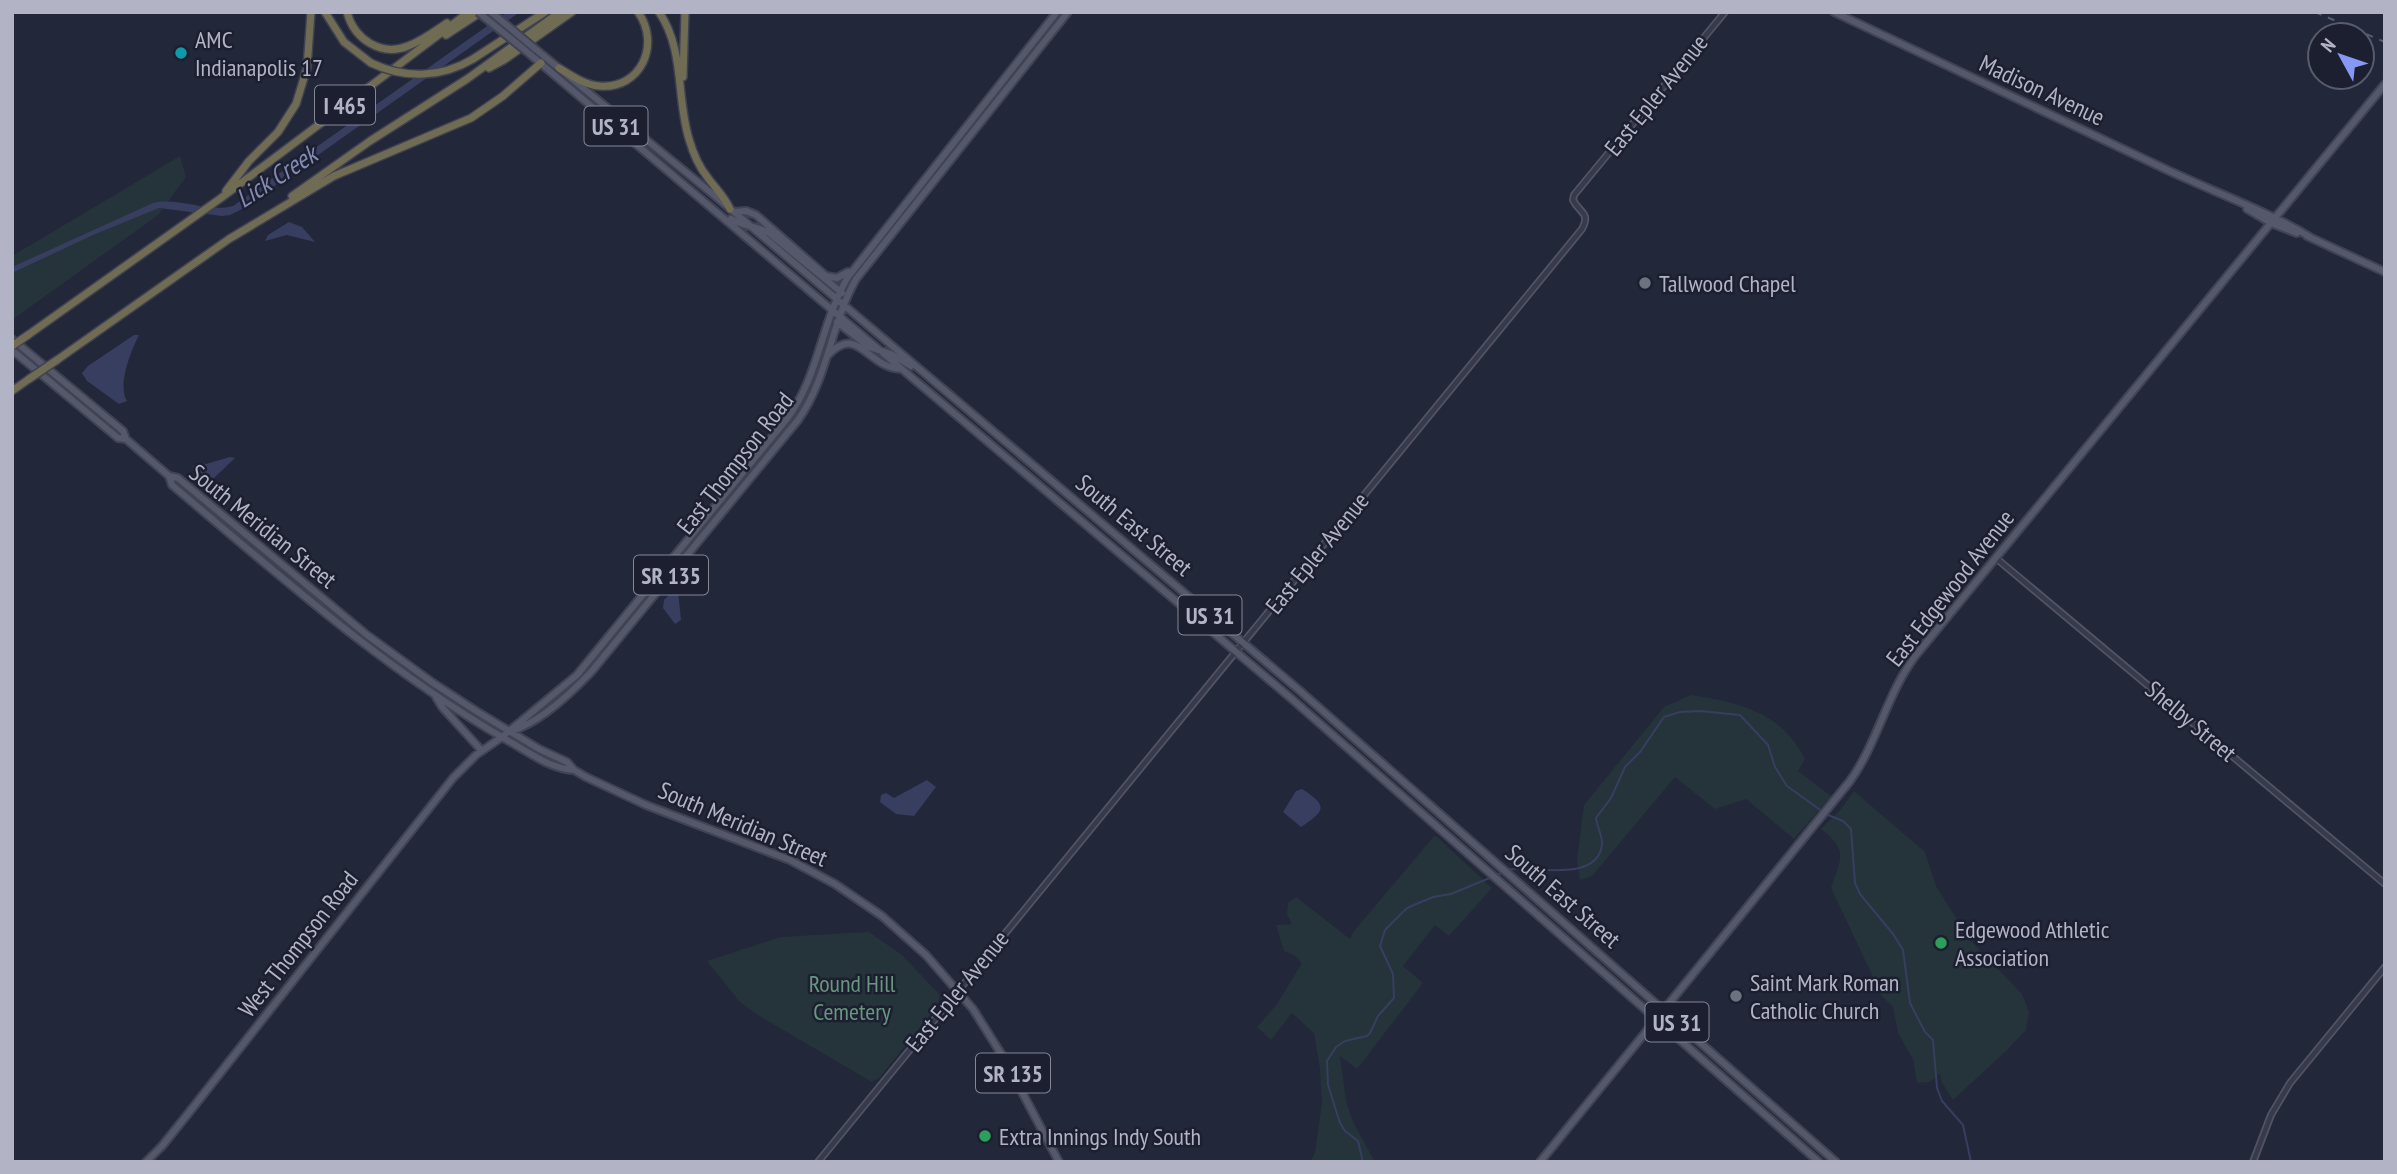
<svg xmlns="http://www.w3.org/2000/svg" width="2397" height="1174" viewBox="0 0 2397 1174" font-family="'PT Sans Narrow',sans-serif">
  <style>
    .green { fill: #25333b }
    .water { fill: #373e60 }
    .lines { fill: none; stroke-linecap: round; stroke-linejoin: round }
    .stream { stroke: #373e60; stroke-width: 2 }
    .minor-casing { stroke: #525465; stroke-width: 8 }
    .major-casing { stroke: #404353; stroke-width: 10 }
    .highway-casing { stroke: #3f4152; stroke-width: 10 }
    .minor { stroke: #363a4a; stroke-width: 4.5 }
    .major { stroke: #54586a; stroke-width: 6 }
    .highway { stroke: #706c54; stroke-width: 7 }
    .rail { stroke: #595c71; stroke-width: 2; stroke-dasharray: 7 7; stroke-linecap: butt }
    .major-bridge-casing { stroke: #404353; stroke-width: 10; stroke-linecap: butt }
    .highway-bridge-casing { stroke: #3f4152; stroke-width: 10; stroke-linecap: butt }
    .major-bridge { stroke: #54586a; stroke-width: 6 }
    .highway-bridge { stroke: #706c54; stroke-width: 7 }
    .culture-dot { fill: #0f9aa8; stroke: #1c1f2f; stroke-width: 2.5 }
    .worship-dot { fill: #6b7280; stroke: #1c1f2f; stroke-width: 2.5 }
    .leisure-dot { fill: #2e9e5b; stroke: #1c1f2f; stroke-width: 2.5 }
    .labels { text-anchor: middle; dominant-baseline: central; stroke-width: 5; stroke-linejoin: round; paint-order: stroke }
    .shield { fill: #1c1f2f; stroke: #858799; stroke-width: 2 }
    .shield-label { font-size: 23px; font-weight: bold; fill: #b2b4c6 }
    .poi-label { font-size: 24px; fill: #b2b4c6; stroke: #1c1f2f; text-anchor: start }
    .street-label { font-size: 24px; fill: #b2b4c6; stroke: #1c1f2f }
    .park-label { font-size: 24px; fill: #69967f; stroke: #1c1f2f }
    .water-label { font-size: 26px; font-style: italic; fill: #828bb2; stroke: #1c1f2f }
  </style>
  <rect width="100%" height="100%" fill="#23273a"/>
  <path class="green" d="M180,156l6,21 -28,38 -146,105v-64z
    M1691,695c50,8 90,17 114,64l-7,12 33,25 -37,43 -48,-40 -31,10 -40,-32 -83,99 -12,4 -3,-20 7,-55 80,-98z
    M1854,791l71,61 11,34 34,54 52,54 7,18 -3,18 -20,21 -53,49 -11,-17 -2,-9 -11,8 -12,1 -4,-24 -15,-26 -5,-26 -11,-11 -51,-108c10,-31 18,-37 -10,-59l20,-20z
    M1435,835l57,53 -43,48 -14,-11 -32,41 20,17 -66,86 -17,-13 6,45 7,21 22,40h-65l5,-9 7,-51 -2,-33 -6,-36 -22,-20 -21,27 -14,-13 20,-23 25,-41 -7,-7 -11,-5 -8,-26 16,-1 -5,-10 1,-11 8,-6 54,42 4,-8z
    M869,932l33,23 38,40 -3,11 -57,71 -8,5 -116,-68 -17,-13 -32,-40 73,-24z"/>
  <path class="water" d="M507,12h13l-278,197 -12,6 -8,1 -63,-8 -66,27 -81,38v-6l141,-64c27,-6 53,10 80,3z
    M289,222l13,5 13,15 -28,-7 -22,6 3,-6z
    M134,335h5c-8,16 -22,50 -12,66l-8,3 -32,-23 -5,-8 6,-7z
    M230,457l5,1 -22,21 -7,1 -13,-10v-4l6,-4 7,2z
    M676,588l2,3 3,29 -6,4 -12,-16 1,-8z
    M927,780l9,7 -22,29 -18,-2 -16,-12 1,-7 5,-2 8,5z
    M1302,789c25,16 25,21 -1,38l-18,-15 13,-21z"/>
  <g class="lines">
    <path class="stream" d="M1828,815l15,6 8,8 4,54 5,11 33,40 10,16 7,53 15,29 8,8 4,48 5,13 21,24 8,37
      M1497,875c5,-2 10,-5 15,-6 25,-2 85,13 90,-24 1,-8 -5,-18 -6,-27l15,-20 14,-31 15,-15 24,-35 16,-5 20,-1 40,4 28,30 7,22 12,19 36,26
      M1363,1162l-5,-21 -13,-10 -5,-8 -12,-38 -1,-24 9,-14 9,-6 22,-5 3,-3 8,-17 16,-18 -1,-24 -13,-28 5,-16 22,-22 26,-11 18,-3 41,-17"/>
    <defs>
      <path id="minor" d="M1997,559l388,325
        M818,1162l764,-933c9,-17 -3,-16 -9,-29l1,-5 151,-183
        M2253,1162l18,-47 19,-32 95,-116"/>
      <path id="major" d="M1834,12c109,52 218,104 327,155 50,24 102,42 149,70
        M533,47l182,149 584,494 537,472
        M526,51l767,649 526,462
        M2247,209l24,14 26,10
        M734,212l12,-1 10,4 70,61 11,2 11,-6
        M731,219c12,8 25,6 38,14l73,60
        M2307,236l78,36
        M837,322l32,25 22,7 20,12
        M12,339l111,92 3,8 43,37 9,2 189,157 66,48 43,28 63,38 28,13 7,8 12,7 60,28 144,55 45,24 47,32 44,39 47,54 32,51 54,102
        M12,350l106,88 8,1
        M828,355c31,-32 38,13 74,14
        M169,476l3,9c107,90 213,185 335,255 20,11 43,29 67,30
        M436,697l6,10 40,44
        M511,731c28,-8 60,-38 80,-59l207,-252c30,-42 33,-97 58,-141l212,-267
        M146,1162l16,-16 25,-31 266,-337 23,-23 26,-18 75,-62 209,-255c33,-42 35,-98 62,-143l209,-265
        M1540,1162l310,-381c28,-39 37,-88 66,-126l469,-571"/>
      <path id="highway" d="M325,12l19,30 27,21
        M347,12c7,27 34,45 61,34 14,-5 27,-15 39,-23
        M659,12c26,38 17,85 30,127 4,14 10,28 19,39 8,11 17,19 22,31
        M446,35l35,-23
        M473,59l72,-47
        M489,68l15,-8 68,-48
        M559,68c12,7 25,17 40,18 42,4 62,-42 39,-74
        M683,77l2,-65
        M226,191l23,-30 29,-29 18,-28 11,-36 4,-56
        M292,196l78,-55 97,-62 93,-67
        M28,335l193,-137 248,-186
        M57,360l172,-121 105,-63 137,-58 32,-22 38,-33
        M12,391l17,-12"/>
    </defs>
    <use href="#minor" class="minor-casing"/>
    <use href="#major" class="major-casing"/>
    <use href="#highway" class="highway-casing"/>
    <use href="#minor" class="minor"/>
    <use href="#major" class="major"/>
    <use href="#highway" class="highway"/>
    <path class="rail" d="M2315,12l70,30"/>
    <defs>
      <path id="major-bridge" d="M478,12l48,39
        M491,12l42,35"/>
      <path id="highway-bridge" d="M371,63c34,16 70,15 102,-4
        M12,346l16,-11
        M29,379l28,-19"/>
    </defs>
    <use href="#major-bridge" class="major-bridge-casing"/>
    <use href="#highway-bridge" class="highway-bridge-casing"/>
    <use href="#major-bridge" class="major-bridge"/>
    <use href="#highway-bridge" class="highway-bridge"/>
  </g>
  <circle class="culture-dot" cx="181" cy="53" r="7"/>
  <g class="worship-dot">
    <circle cx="1645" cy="283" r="7"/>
    <circle cx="1736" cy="996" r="7"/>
  </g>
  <g class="leisure-dot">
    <circle cx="1941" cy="943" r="7"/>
    <circle cx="985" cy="1136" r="7"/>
  </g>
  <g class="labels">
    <g class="shield">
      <rect x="315" y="85.5" width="60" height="39" rx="5"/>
      <rect x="584.5" y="106.5" width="63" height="39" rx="5"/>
      <rect x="634" y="555.5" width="74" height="39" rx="5"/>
      <rect x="1178.5" y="595.5" width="63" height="39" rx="5"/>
      <rect x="1645.5" y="1002.5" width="63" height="39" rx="5"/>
      <rect x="976" y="1053.5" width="74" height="39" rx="5"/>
    </g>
    <g class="shield-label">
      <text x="345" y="105">I 465</text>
      <text x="616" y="126">US 31</text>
      <text x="671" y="575">SR 135</text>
      <text x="1210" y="615">US 31</text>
      <text x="1677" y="1022">US 31</text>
      <text x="1013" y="1073">SR 135</text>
    </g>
    <g class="poi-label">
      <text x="195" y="39">AMC<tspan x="195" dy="28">Indianapolis 17</tspan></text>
      <text x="1659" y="283">Tallwood Chapel</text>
      <text x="1955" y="929">Edgewood Athletic<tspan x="1955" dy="28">Association</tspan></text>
      <text x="1750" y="982">Saint Mark Roman<tspan x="1750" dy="28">Catholic Church</tspan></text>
      <text x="999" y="1136">Extra Innings Indy South</text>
    </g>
    <g class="street-label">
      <text transform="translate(2042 90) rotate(25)">Madison Avenue</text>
      <text transform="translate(1656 95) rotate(-51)">East Epler Avenue</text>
      <text transform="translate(735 463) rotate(-52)">East Thompson Road</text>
      <text transform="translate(1134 525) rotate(40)">South East Street</text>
      <text transform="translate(263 526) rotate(39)">South Meridian Street</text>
      <text transform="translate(1317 553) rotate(-51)">East Epler Avenue</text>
      <text transform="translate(1950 588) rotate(-52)">East Edgewood Avenue</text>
      <text transform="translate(2191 721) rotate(40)">Shelby Street</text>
      <text transform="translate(743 824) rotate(23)">South Meridian Street</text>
      <text transform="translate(1563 896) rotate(41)">South East Street</text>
      <text transform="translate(298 944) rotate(-52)">West Thompson Road</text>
      <text transform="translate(957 991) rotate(-51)">East Epler Avenue</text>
    </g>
    <g class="park-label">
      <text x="852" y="983">Round Hill<tspan x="852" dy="28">Cemetery</tspan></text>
    </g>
    <g class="water-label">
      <text transform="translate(276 176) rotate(-33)">Lick Creek</text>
    </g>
  </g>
  <rect width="2397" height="1174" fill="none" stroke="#b2b4c6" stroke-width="28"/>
  <g transform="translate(2341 56) rotate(310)"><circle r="33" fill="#1c1f2f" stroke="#585b6b" stroke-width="2"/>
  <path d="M0-5L12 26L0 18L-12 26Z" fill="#8997f4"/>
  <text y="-10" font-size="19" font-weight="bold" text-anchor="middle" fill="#b2b4c6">N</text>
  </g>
</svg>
